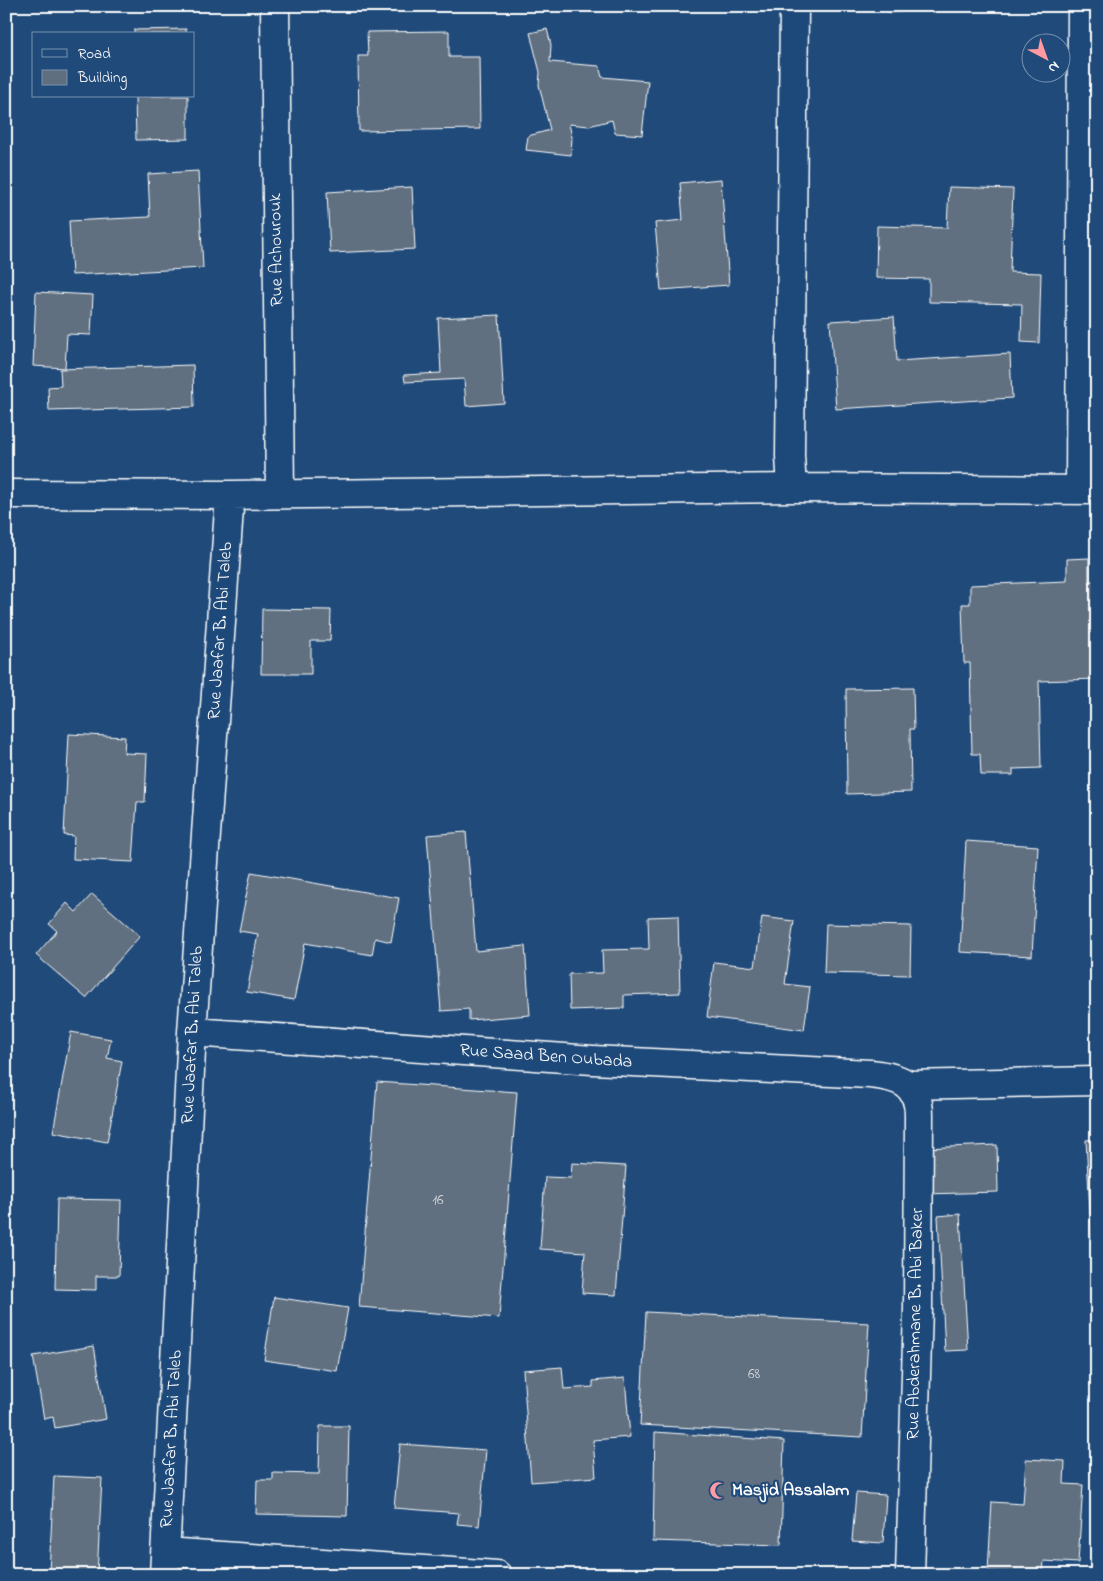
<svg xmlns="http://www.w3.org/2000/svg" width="1103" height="1581" viewBox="0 0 1103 1581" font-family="'Indie Flower',sans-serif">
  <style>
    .building { fill: #606f80; stroke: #fff }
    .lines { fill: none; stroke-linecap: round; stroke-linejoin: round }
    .minor-casing { stroke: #fff; stroke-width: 31 }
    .minor { stroke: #1f4a7a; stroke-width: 28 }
    .labels { text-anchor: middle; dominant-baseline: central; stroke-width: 4.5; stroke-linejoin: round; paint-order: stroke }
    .number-label { font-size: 15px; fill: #d7dbdf }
    .street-label { font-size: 18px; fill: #fff; stroke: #1f4a7a }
    .poi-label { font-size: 18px; font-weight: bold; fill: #fff; stroke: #1f4a7a; text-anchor: start }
  </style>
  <rect width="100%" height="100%" fill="#1f4a7a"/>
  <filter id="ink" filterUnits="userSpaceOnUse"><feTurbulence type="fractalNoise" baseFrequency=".02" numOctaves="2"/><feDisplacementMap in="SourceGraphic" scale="10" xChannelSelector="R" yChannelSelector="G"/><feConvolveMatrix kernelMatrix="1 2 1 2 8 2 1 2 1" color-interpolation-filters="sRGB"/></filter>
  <g filter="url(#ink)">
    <path class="building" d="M889,6h39l1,4 -40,3z
      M186,29v5h-52v-4z
      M547,29l4,16 -1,17 49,4 3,11 46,4 -6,54 -27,-2 -3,-13 -23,6 -20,-2 3,13 -1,18 -45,-5 2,-14 22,-6 -11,-45 1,-13 -10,-39z
      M449,31v26h30l1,72 -121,2 -1,-75h10l-1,-24z
      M135,96h53v43l-52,1z
      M198,171l5,97 -131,7 -3,-54 81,-4 -2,-43z
      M721,179l8,106 -68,5 -6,-67 28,-3 -3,-37z
      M412,187l3,62 -85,4 -3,-61z
      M949,187l64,2 -3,83 31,1 -2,70 -18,-1 1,-38 -93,-2v-23l-53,-1 1,-52 70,2z
      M36,292l57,3 -2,40 -24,-1 -2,34 -32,-2z
      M499,315l5,88 -38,3 -2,-27 -59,3 -1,-7 37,-2 -3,-55z
      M894,317l3,44 113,-7 2,44 -176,11 -6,-88z
      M193,365l1,42 -145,4 -1,-24 13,-1 -1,-17z
      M1089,558v23h8v98l-58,2 2,87 -28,1v6h-32l-1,-21h-8l-2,-91h-6l-2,-59h8v-19l97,-4v-22z
      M262,609l69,1 -1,31h-19v33h-50z
      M913,688l1,41h-4l1,63 -64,2 -1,-105z
      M69,734l56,3 -1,16 23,1 -2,48h-8l-4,60 -60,-3 1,-23 -10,-1z
      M466,832l10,119 49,-5 5,69 -61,5v-11l-28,2 -14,-176z
      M966,841l72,5 -6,110 -72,-4z
      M251,872l148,26 -8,44 -16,-4 -3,17 -67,-12 -11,57 -47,-8 11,-58 -19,-3z
      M92,894l48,42 -54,62 -50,-43 21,-24 -8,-7 18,-21 9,9z
      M678,916l2,77 -56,2v13l-54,2 -1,-36 34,-1 -1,-23 47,-1 -1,-32z
      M762,917l32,4 -9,63 25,3 -6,43 -97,-13 7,-55 41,5z
      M826,924l85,2 -1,49 -86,-2z
      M71,1032l40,7 -4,19 15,3 -15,81 -54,-10z
      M377,1082l140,10 -18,226 -140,-11z
      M1097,1139v108h-5l-6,-107z
      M997,1145l1,47 -73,2 -1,-46z
      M572,1163l54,3 -10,129 -34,-2 3,-41 -45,-3 5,-72 26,1z
      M57,1199l64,1 -2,76h-23v14l-41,-1z
      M960,1214l8,136 -23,1 -7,-135z
      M274,1297l74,11 -11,63 -73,-11z
      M646,1312l223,11 -7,114 -222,-12z
      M1097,1342v33h-4z
      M94,1346l12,73 -51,9 -2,-11 -9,2 -11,-63z
      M562,1367l2,22 29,-2v-6l32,-3 5,59 -37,3 3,37 -65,5 -8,-112z
      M320,1426h29l-2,90 -91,-2 1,-34h16v-7l46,1z
      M655,1432l129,9 -3,104 -128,-4z
      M400,1444l86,6 -7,76 -22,-2 2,-11 -65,-5z
      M1026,1459l39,2 -1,23 19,1 -5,78 -34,-2 -1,13 -55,-3 4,-69 31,2z
      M54,1476l48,2 -5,97 -48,-2z
      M856,1493l30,2 -3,48 -31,-2z"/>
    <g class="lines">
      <defs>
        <path id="minor" d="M275,6l5,488
          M792,488l-2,-32 4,-450
          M1080,490l2,-484
          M6,494l224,1 562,-7 305,2
          M192,1032l401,28 277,14c29,3 49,9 49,41l-1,193 -8,267
          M907,1085l190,-4
          M166,1552l331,23
          M164,1575l28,-543 38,-537"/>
      </defs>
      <use href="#minor" class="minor-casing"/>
      <use href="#minor" class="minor"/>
    </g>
  </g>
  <defs>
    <symbol id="mosque-bare" viewBox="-9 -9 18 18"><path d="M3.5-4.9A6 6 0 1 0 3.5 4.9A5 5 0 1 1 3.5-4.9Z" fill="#ff9aa2" stroke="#1f4a7a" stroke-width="2.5" paint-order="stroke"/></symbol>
  </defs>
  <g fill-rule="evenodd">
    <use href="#mosque-bare" x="706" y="1478" width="25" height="25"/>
  </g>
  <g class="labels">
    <g class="number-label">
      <text x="438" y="1200">16</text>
      <text x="754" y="1374">68</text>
    </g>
    <g class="street-label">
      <text transform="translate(277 250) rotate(-91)">Rue Achourouk</text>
      <text transform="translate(221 631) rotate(-86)">Rue Jaafar B. Abi Taleb</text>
      <text transform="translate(193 1035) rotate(-87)">Rue Jaafar B. Abi Taleb</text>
      <text transform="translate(546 1057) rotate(4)">Rue Saad Ben Oubada</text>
      <text transform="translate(916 1324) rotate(-89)">Rue Abderahmane B. Abi Baker</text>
      <text transform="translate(172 1439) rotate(-87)">Rue Jaafar B. Abi Taleb</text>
    </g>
    <g class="poi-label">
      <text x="732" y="1491">Masjid Assalam</text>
    </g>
  </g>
  <rect width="1103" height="1581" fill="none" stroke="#1f4a7a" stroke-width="25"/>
  <rect x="12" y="12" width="1078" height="1556" fill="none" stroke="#fff" stroke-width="2" filter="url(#ink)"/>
  <rect x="32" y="32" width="162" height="65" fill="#1f4a7a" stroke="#7992af"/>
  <rect x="42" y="49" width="25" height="8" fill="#1f4a7a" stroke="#7992af"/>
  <text x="78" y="58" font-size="15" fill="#ffffff">Road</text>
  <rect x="42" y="70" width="25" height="15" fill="#606f80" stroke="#7992af"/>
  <text x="78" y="82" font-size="15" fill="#ffffff">Building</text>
  <g transform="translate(1046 58) rotate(139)"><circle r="24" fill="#1f4a7a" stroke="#7992af"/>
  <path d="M0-4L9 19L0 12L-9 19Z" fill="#ff9aa2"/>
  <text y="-8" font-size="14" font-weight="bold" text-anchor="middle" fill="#ffffff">N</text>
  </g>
</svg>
